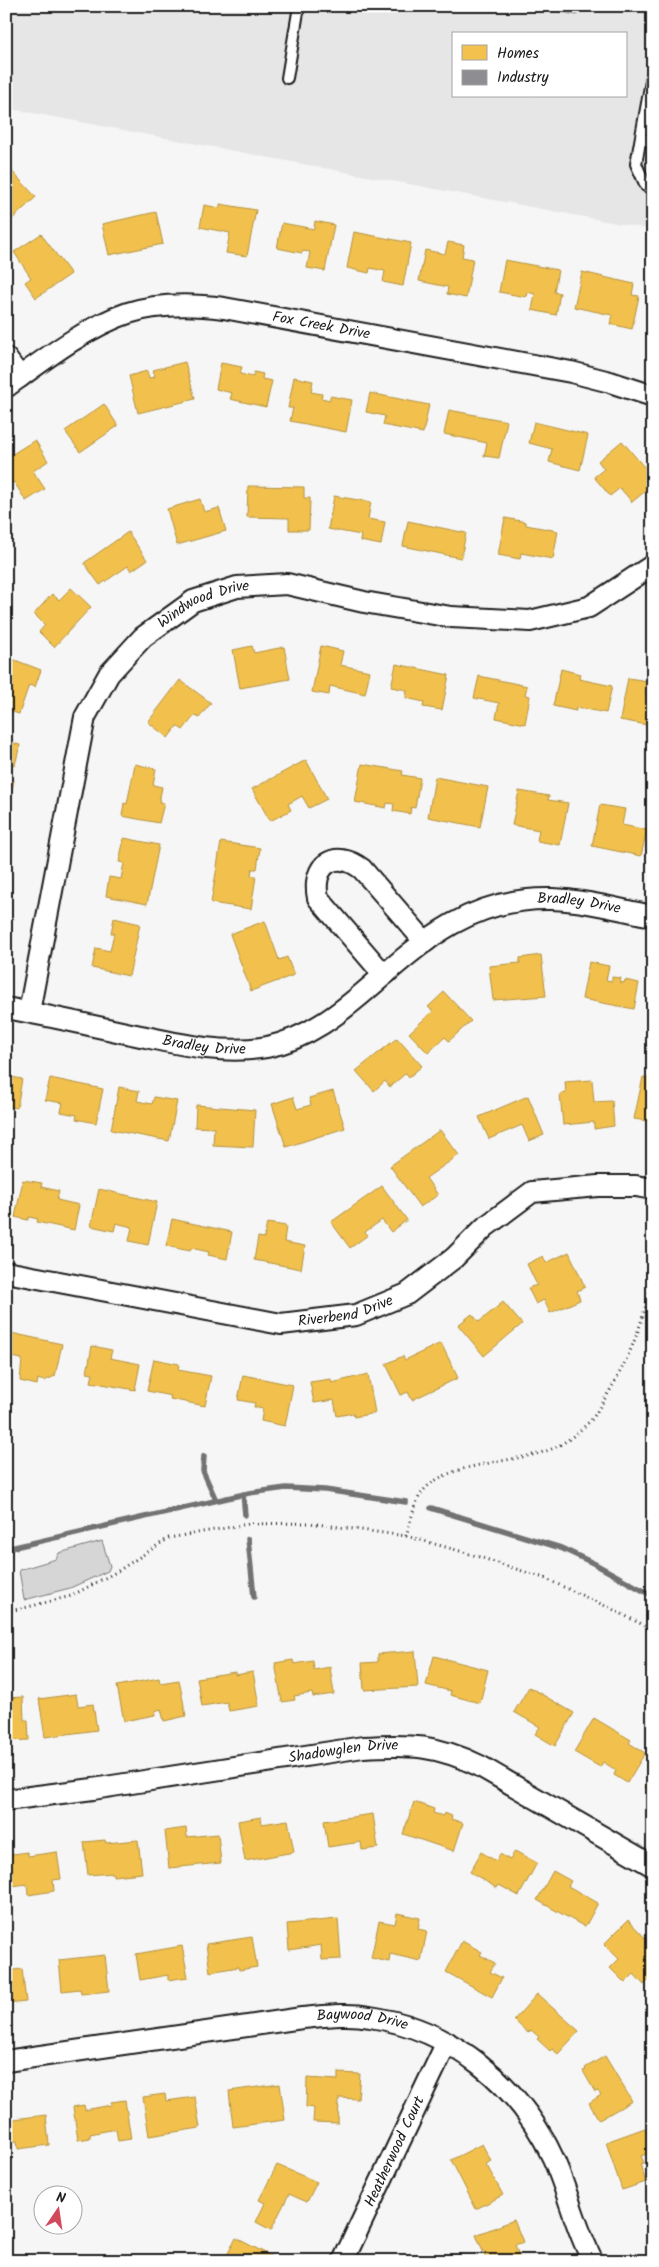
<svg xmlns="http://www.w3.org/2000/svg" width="659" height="2267" viewBox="0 0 659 2267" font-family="Kalam,sans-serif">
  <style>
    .built { fill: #e6e6e6; fill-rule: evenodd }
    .green { fill: #d6d6d6; stroke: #797979 }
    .homes { fill: #f2c14e; stroke: #b2903f }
    .industry { fill: #8d8d92; stroke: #6b6b6f }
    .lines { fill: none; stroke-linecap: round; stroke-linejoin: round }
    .stream { stroke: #727272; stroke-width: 5.5 }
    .service-casing { stroke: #1c1c1c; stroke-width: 14 }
    .minor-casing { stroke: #1c1c1c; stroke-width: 24 }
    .path { stroke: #1c1c1c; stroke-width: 3; stroke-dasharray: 1 4; stroke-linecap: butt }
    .service { stroke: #fff; stroke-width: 10 }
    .minor { stroke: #fff; stroke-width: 20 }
    .labels { text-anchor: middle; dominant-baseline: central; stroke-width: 5; stroke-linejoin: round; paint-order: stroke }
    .street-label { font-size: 15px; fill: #1c1c1c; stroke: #fff }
  </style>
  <rect width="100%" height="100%" fill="#f6f6f6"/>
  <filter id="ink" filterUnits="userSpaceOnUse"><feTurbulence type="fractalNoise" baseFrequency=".02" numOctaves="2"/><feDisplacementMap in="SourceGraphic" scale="10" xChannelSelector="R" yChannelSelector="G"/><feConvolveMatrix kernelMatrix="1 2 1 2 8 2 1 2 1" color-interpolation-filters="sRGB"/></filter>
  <g filter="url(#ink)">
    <path class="built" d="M6,6h647v224l-647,-122zM453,34h172v62h-172z"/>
    <path class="green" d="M102,1541l8,25 -2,5 -38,17 -46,12 -5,-30 37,-11 3,-6z"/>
    <path class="homes" d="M6,165l30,32 -26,24 -4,-4z
      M220,204l36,6 -9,46 -21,-3 4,-20 -30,-6 4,-22 16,3z
      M156,212l7,32 -54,11 -7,-31z
      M315,221l19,4 -9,46 -18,-3 3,-16 -7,-1 -1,2 -25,-5 5,-25 32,6z
      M354,232l57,11 -8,43 -20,-4 2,-11 -15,-3 -1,5 -22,-5z
      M41,234l30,40 -35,24 -11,-16 6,-4 -17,-26z
      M448,242l16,3 -2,12 11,2 -7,39 -19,-4 1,-7 -29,-6 6,-31 20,4z
      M505,260l53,10 -4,22 6,1 -4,22 -24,-5 3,-16 -8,-2 -1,5 -27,-5z
      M582,272l52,12 -2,11 7,1 -7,33 -22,-5 2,-9 -38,-8z
      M185,362l10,37 -57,14 -9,-37 18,-5 2,7 6,-1 -2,-7z
      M221,363l21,4 -2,7 13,3 1,-5 9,2 -1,5 10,2 -6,26 -36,-8 2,-6 -16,-4z
      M294,377l19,4 -2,11 11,2 -1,4 9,2v-4l22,4 -6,32 -56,-11 3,-13h-5z
      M370,393l59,12 -6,28 -40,-8 2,-9 -19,-4z
      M104,404l14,22 -38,26 -15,-21z
      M449,410l58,11 -8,37 -15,-2 3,-13 -43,-9z
      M534,422l54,13 -8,35 -31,-8 3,-13 -23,-6z
      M35,440l13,21 -15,10 12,18 -19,12 -12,-19 -8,5v-29z
      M622,441l22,26 3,-2 6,7v13l-21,17 -12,-14 -10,8 -16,-19 10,-8 -6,-8z
      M248,486l56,1v11h6l-1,32h-20v-12l-42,-1z
      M334,496l37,6 -3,17 17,3 -4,23 -21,-4 1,-6 -33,-6z
      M200,499l4,13 15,-4 7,23 -49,14 -10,-36z
      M505,518l21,4v3l32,6 -5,28 -32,-6 -1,6 -22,-4z
      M408,521l58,12 -5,25 -58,-12z
      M128,532l19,28 -16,11 -3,-5 -28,19 -16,-22z
      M71,588l20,19 -37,40 -15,-15 6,-7 -11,-11 18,-20 7,6z
      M252,646l2,7 30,-6 6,32 -50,9 -7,-38z
      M321,646l22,5 -3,14 30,6 -5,23 -35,-8 -1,9 -17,-3z
      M7,657l34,13 -6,17 -6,-2 -10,29 -13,-4z
      M396,664l53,11 -7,35 -19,-3 1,-5 -18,-4 1,-8 -16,-3z
      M561,669l19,5 -1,5 33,7 -6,27 -30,-6v4l-23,-5z
      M479,676l48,10 -2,9 5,1 -5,28 -29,-6 3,-15 -25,-5z
      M628,678l20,3 -3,14 8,2v29l-33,-6z
      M180,680l31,23 -12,15 -4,-3 -12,15 -6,-4 -9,12 -20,-16z
      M6,741l14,4 -5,20 -3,-1 -3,16 5,1 -4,16 -4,-1z
      M306,760l21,39 -18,9 -7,-12 -14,8 3,6 -21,11 -18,-32z
      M135,764l21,5 -3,16 9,2 -3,15 5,1 -5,20 -37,-7 2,-13 3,1z
      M362,764l41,7 -1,4 18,3 -5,30 -4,-1 -1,7 -17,-3 1,-7 -7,-1 -1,5 -31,-6z
      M435,777l53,10 -8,40 -52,-10z
      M519,791l30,5 -1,4 20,3 -8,42 -23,-4 2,-11 -27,-5z
      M600,805l25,4 -3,16 25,5 -6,26 -49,-10z
      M124,838l35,7 -12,59 -41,-8 3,-19 12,2 3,-16 -5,-1z
      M221,842l39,6 -3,21h-5l-1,7h5l-5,33 -40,-6z
      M114,918l26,6 -11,52 -37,-8 4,-20 14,3 4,-18h-3z
      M265,921l14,39 8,-3 7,18 -43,16 -21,-57z
      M541,955l5,41 -53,4 -4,-34 31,-3v-5z
      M589,962l20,4 -3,14 6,1v-4l9,1 -1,4 4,1 1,-3 14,3 -5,26 -52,-10z
      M444,992l27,29 -22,20 -4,-4 -17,16 -19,-20 24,-22 -5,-4z
      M397,1038l25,28 -13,11 -3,-4 -16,14 -5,-6 -11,10 -18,-20z
      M6,1076l16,3 -5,29 -11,-2z
      M643,1077l10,2v43l-19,-3z
      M50,1078l53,11 -7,34 -20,-4 1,-4 -16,-3 2,-9 -18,-3z
      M592,1080l2,22 18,-1 2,25 -20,3v-7l-31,3 -3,-31 6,-1 -1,-11z
      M119,1087l20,4 -2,10 15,3 2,-7 23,4 -8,40 -58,-11z
      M333,1091l12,37 -59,19 -14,-43 21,-7 4,12 14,-4 -2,-7z
      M528,1096l16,39 -15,6 -7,-16 -33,14 -10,-22z
      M196,1105l59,5 -2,37 -40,-2 1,-17 -19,-1z
      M440,1130l19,25 -33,23 12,17 -18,12 -30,-41z
      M23,1180l19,3 -1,4 18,4 -2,9 22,5 -5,25 -37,-8 1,-3 -9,-2 -1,3 -13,-3z
      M382,1186l25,34 -16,12 -9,-12 -17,12 3,3 -18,13 -19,-26z
      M99,1189l58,13 -9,43 -19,-4 3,-14 -16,-4 -2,8 -23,-5z
      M172,1219l60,13 -5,27 -19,-4 1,-3 -18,-4 -1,3 -24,-5z
      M267,1223l19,3 -2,16 21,4 -4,23 -47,-9 4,-23 6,1z
      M569,1252l16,35 -8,4 3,9 -30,13 -6,-13 -8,4 -8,-16 9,-3 -10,-21 16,-8 3,7z
      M503,1302l19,22 -38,32 -26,-31 14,-11 7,8z
      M11,1333l51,11 -7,32 -11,5 -6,-2 -1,6 -17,-4 2,-22 -16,-3z
      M441,1343l17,35 -46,22 -4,-8 -7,3 -15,-31 17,-8 2,4z
      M92,1346l20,4 -2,8 30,6 -5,26 -44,-8 2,-8 -6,-1z
      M154,1359l25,5 -1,6 33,6 -6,30 -35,-7 1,-3 -24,-5z
      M368,1374l7,39 -21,4 -1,-4 -16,3 -3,-16 -20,3 -4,-21 21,-3 1,4z
      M243,1375l50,10 -8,41 -24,-5 2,-12 -9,-2 1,-4 -17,-3z
      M415,1651l3,36 -54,3 -2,-27 16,-1v-8z
      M434,1656l54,14 -8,33 -30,-8 1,-4 -25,-6z
      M293,1660l1,4 19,-3 1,9 16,-3 4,27 -21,3 -1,-4 -18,3 1,4 -13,2 -7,-39z
      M235,1672v3l18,-3 6,34 -30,5 -2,-9 -25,4 -5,-28z
      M159,1678l1,5 19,-3 7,36 -22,5 -3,-12 -6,2v4l-31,6 -7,-35z
      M529,1687l45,26 -19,33 -20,-12 5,-7 -26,-15z
      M76,1694l2,12 15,-2 4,26 -52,7 -6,-38z
      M23,1697l1,23h4l1,20 -22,1 -1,-43z
      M594,1718l37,22 -2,3 16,10 -18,30 -13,-8 2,-5 -13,-8 -3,5 -26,-15z
      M653,1772v20l-9,-5z
      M414,1802l20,7 -1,4 10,3 1,-3 8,3 -1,3 12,4 -9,28 -51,-17z
      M373,1814l5,34 -16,2 -1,-8 -33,5 -4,-26z
      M261,1817l1,7 26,-4 6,32 -49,9 -7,-40z
      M186,1828l1,9 31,-3 3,29 -52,5 -4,-37z
      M105,1840l1,3 32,-3 4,33 -29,3v-3l-25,2 -4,-33z
      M515,1851l22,12 -18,33 -20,-11 -2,3 -27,-16 11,-20 15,9 4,-7 10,6z
      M27,1852l1,4 29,-4 4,27 -8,1 1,11 -26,4 -1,-11 -15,2 -5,-31z
      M553,1871l18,10 -3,5 30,17 -13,24 -48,-27z
      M397,1913l23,5 -2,11 9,2 -6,30 -31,-7 -1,8 -18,-4 8,-37 16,3z
      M338,1919l3,40 -19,1 -1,-15 -32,5 -2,-26z
      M628,1920l25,26 -2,1 2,2v27l-9,9 -10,-11 -9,9 -15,-15 9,-9 -15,-15z
      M252,1937l5,30 -18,3 -1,-3 -28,5 -4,-28z
      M462,1941l20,11 -2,3 15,8 -5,9 12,6 -10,19 -46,-25z
      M182,1946l6,31 -20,3v-5l-28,5 -4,-26z
      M105,1955l4,36 -28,3 -1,-5 -18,2 -3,-31z
      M22,1969l4,33 -20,2v-33z
      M537,1994l42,37 -21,23 -6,-5 -2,2 -13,-12 2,-2 -8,-7 -3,3 -14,-13z
      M605,2056l27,45 -33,19 -10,-17 12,-8 -3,-4 -3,1 -12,-21 3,-1 -1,-2z
      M338,2073l22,1 -2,25 -19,-1 -1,25 -25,-1 1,-14 -8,-1 1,-29 31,2z
      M280,2084l5,36 -52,7 -4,-36z
      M165,2094l1,7 29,-4 5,31 -51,8 -6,-39z
      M125,2100l6,39 -13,2 -2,-12 -26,5v4l-12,2 -5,-33 11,-2 1,5 26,-5v-3z
      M46,2115l3,30 -31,4 -1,-8 -11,1v-22z
      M645,2128l8,24 -12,4 3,7 -4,1 6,18 -24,8 -16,-48z
      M482,2144l9,17 -5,3 17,31 -27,14 -25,-49z
      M277,2165l40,17 -10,20 -18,-8 -18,36 -15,-8 9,-19 -6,-3z
      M514,2220l9,22 -8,3 6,16h-34l-11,-26z
      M236,2238l35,18 -3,5h-44z"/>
    <path class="industry" d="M530,6h49l-2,9z"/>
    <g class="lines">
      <path class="stream" d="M204,1456l-1,15 13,29
        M243,1494l2,21
        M431,1508l130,40 32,15 60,33
        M248,1539l6,58
        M6,1549l243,-56 37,-5 39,2 81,12"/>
      <defs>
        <path id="service" d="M653,70l-17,94 10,22 7,3
          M287,78l12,-72
          M641,139l12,3"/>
        <g id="minor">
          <path d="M6,358l14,19"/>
          <path id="s1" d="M6,387c36,-26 80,-60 122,-74 31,-10 64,-9 96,-5l347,64 39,10 43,14"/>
          <path d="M384,975l-66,-77c-7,-33 17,-50 44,-29l63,73"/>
          <path id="s2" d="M6,1008c44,8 87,18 130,27 43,9 87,20 131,12 40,-8 73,-34 103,-60 56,-49 103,-90 182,-88 34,1 68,11 101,17"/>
          <path id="s3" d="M29,1012l56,-295 24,-43 34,-37 50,-36 44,-14 50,-3 77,18 87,15 79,4 59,-14 64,-42"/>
          <path id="s4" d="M6,1272l275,52 75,-9 51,-21 47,-36 31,-31 47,-35 66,-6h38l17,3"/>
          <path id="s5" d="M6,1800l87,-11 270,-42c47,-3 74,-2 117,19l173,100"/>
          <path id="s6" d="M6,2061l296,-43c23,-2 46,-5 68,-1 82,12 149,67 183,141 15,33 22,70 40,103"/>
          <path id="s7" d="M343,2261l104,-219"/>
        </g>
      </defs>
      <use href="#service" class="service-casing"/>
      <use href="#minor" class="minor-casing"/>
      <path class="path" d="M406,1536c4,-13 7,-27 13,-39 21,-38 101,-32 137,-50 11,-5 24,-16 33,-25 6,-5 9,-13 13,-19 26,-40 47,-90 51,-138
        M6,1611l14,-2 51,-13 47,-25 51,-33 79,-14 61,-1 97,13 61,17 77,25 68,31 41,21"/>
      <use href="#service" class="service"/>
      <use href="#minor" class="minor"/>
    </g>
  </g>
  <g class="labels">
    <g class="street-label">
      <text stroke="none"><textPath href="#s1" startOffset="339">Fox Creek Drive</textPath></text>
      <text stroke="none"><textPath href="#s3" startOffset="470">Windwood Drive</textPath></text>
      <text stroke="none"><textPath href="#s2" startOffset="621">Bradley Drive</textPath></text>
      <text stroke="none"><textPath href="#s2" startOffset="202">Bradley Drive</textPath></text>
      <text stroke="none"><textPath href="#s4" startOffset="346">Riverbend Drive</textPath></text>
      <text stroke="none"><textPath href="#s5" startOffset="341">Shadowglen Drive</textPath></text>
      <text stroke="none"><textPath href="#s6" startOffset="360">Baywood Drive</textPath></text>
      <text stroke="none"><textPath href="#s7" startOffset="121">Heatherwood Court</textPath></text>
    </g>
  </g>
  <rect width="659" height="2267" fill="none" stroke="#fff" stroke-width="25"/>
  <rect x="12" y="12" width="634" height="2242" fill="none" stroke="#1c1c1c" stroke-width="2" filter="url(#ink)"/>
  <rect x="452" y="32" width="175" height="65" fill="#ffffff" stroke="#a4a4a4"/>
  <rect x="462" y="45" width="25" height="15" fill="#f2c14e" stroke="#a4a4a4"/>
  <text x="497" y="58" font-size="15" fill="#1c1c1c">Homes</text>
  <rect x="462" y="70" width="25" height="15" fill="#8d8d92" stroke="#a4a4a4"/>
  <text x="497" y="82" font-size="15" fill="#1c1c1c">Industry</text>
  <g transform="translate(58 2210) rotate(13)"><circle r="24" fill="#ffffff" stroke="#a4a4a4"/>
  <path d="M0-4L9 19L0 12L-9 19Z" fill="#d1495b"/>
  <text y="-8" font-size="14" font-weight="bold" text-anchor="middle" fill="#1c1c1c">N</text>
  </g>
</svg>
